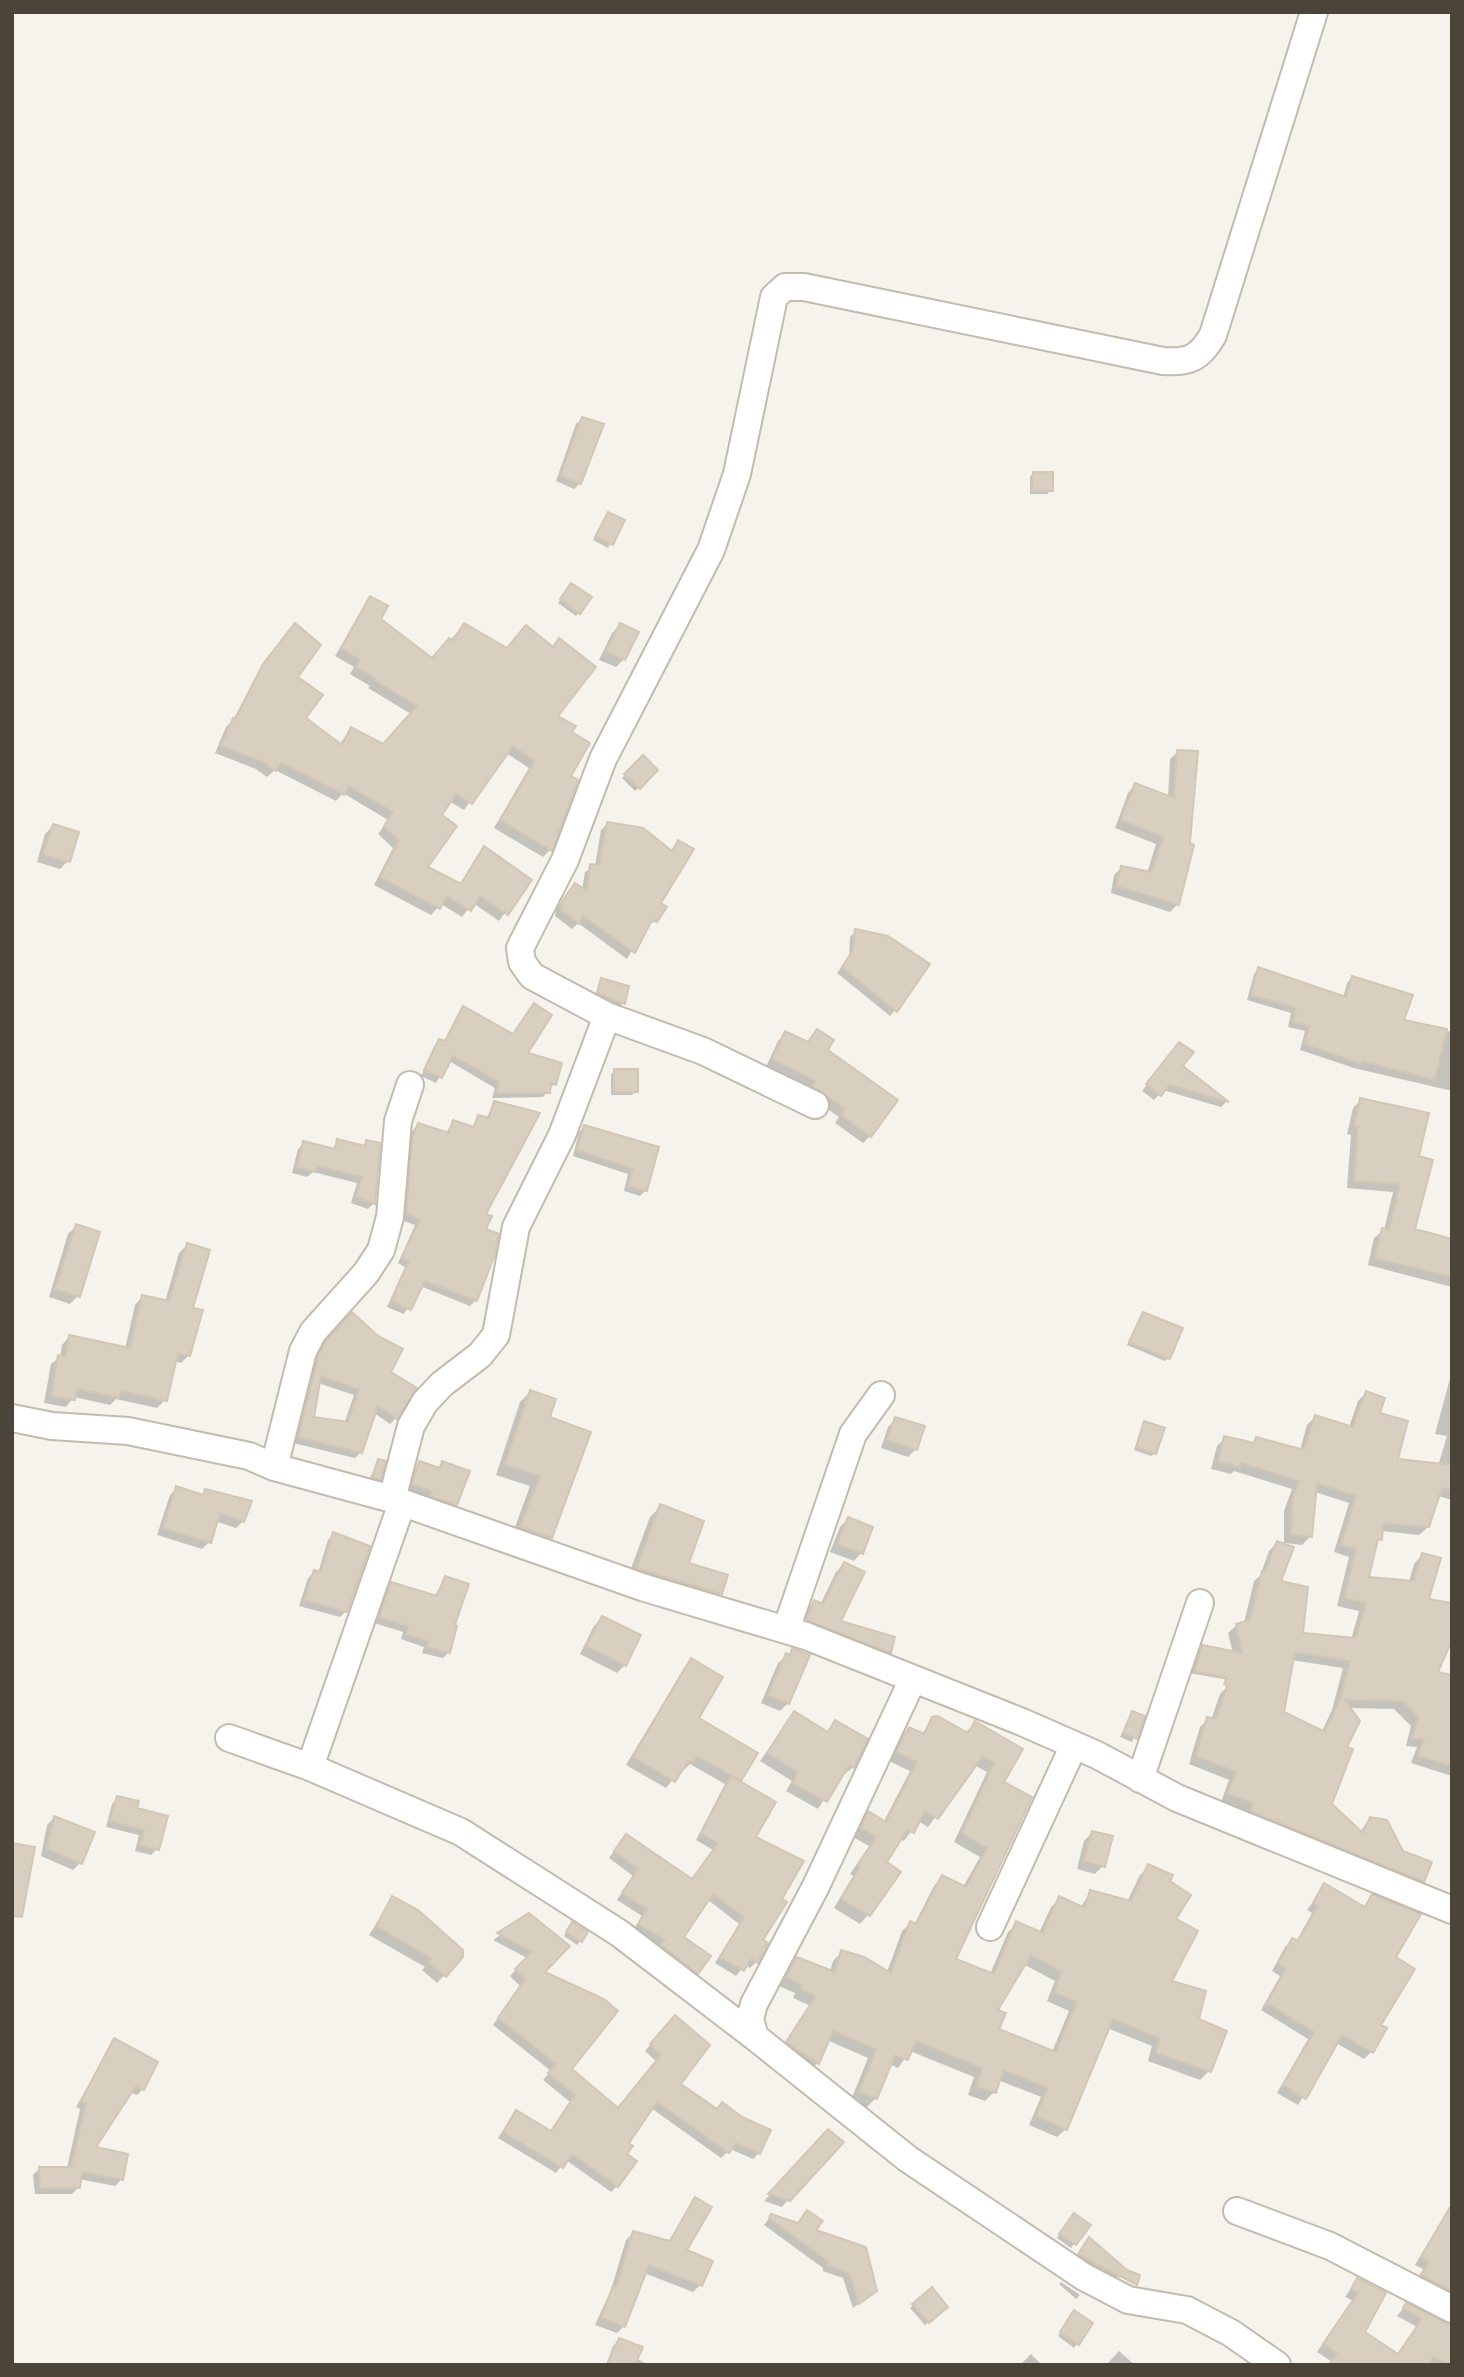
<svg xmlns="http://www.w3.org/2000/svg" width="1464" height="2377" viewBox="0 0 1464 2377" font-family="'Noto Sans',sans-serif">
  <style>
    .shadow { fill: #0003; fill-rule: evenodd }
    .building { fill: #d8cfc1; stroke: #d3c7b4; stroke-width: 2; fill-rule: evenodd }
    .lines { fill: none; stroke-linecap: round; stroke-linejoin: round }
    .minor-casing { stroke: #c2bbae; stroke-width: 30 }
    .minor { stroke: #fff; stroke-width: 26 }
  </style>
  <rect width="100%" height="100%" fill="#f6f3ec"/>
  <path class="shadow" d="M582,419l-2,64 -6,6 -18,-8 20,-57z
    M1033,473l18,17 -4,4h-17v-17z
    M609,514l14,7 -15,27 -15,-8z
    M568,589l11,23 -3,4 -18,-13z
    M370,599l8,21 54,40 32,-35 42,25 46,-2 7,-8 -4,76 15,17 -2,43 8,5 -26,69 -7,7 -49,-29 35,-60 -23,-15 -42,57 -15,-9 -9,15 -15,52 34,17 25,-37 45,32 -30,41 -26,-18 -11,14 -21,-13 -10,11 -57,-30 19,-37 -15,-14 10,-14 -45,-27 -7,8 -61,-31 -8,7 -11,-8 -41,-16 11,-26 7,-7 24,-46 31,-41 16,85 35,27 12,-16 32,17 28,-32 -43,-26 2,-2 -20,-12 4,-7 -19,-11z
    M620,625l4,34 -8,8 -17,-7 13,-27z
    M1178,752v152l-8,8 -59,-19 3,-18 7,-7 26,5 9,-29 -41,-16 13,-35 7,-8 33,12 2,-38z
    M643,757l13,13 -21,21 -13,-13z
    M607,824l63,28 9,-10 -20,61 6,4 -10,14 -8,5 -20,33 -49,-36 -6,6 -17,-13 1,-7 13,-18 13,-1 3,-18 10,-6 6,-36z
    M53,826l15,35 -8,8 -23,-7 8,-28z
    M856,931l39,79 -5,6 -53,-43 12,-16 1,-20z
    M1259,969l84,29 4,-15 5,-5 58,18 -9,25 51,11v59l-98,-23 -54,-18 5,-19 -17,-4 3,-14 -44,-13 7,-26z
    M602,980l21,23 -3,3 -25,-10z
    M464,1008l62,46 28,30 -11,13 -51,1 3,-10 -46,-27 -13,22 -15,-7 13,-30 5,-5 4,2z
    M818,1031l52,105 -7,7 -28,-20 4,-6 -33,-23 4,-6 -44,-21 12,-26 7,-8 22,10z
    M1174,1050l7,16 45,36 -5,5 -58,-17 -9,10 -12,-9z
    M615,1071l21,20 -4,4h-21v-21z
    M1361,1100l56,58 -4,72 39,10v47l-84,-22 6,-27 10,-8 9,-38 -46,-4 4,-53 -4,-1 6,-26z
    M494,1103l-18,197 -6,6 -50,-20 -16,28 -17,-7 18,-40 -7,-4 17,-38 -14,-5 6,-75 6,-15 5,-5 27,9 8,-12 18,6 8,-11 7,2z
    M585,1127l72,21 -11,42 -6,6 -16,-5 4,-17 -55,-18 6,-24z
    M338,1141l24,6 5,-5 7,61 -6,6 -17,-6 6,-20 -44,-11 -6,5 -15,-4 6,-24 6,-6 27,7z
    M76,1226l2,70 -8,8 -21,-7 19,-63z
    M187,1245l4,64 -2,46 -8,8 -7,-2 -9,39 -8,8 -41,-9 -6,6 -36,-8 -8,10 -22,-4 7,-39 9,-7 2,-12 7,-8 56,12 10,-44 7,-8 23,5 14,-49z
    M1144,1314l25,44 -4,3 -38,-16z
    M346,1320l43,53 7,45 -6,6 -16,-11 -13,39 -6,6 -62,-15 19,-79 8,-15zM318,1383l36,12 -10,29 -32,-5z
    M1452,1371v129l-14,-4 -10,31 -9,8 -38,-4 -14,48 42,3 5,-18 8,-9 14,118 16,4v99l-41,-13 6,-16 -11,-1 5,-20 -17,-17 -45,-1 -5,39 -14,58 30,27 10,-14 53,63 -8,8 -171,-70 2,-7 -25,-10 8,-22 -40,-16 11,-37 8,-8 3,1 9,-26 8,-8 93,47 11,-23 11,-42 -52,-8 -11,29 -91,-16 6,-18 8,-8 30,6 -5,-20 9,-8 7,-2 10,-42 6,-5 9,-25 8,-8 2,39 23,53 49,5 8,-29 -22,-5 12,-49 -15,-5 15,-49 -34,-11 -5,45 -8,8 -18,-2v-32l8,-22 -58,-18 -3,3 -20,-5 6,-23 8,-8 26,6 6,-5 43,11 7,-25 8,-8 34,10 9,-26 8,-8 30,68 42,5 9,-30 -12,-2z
    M530,1392l18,26 40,15 -38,105 -10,10 -29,-10 19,-52 -34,-11 24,-73z
    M896,1419l20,30 -8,8 -27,-9 7,-21z
    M1145,1423l10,30 -4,3 -17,-6z
    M378,1461l1,18 -3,3 -7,-2z
    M420,1463l17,6 6,-6 13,41 -7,7 -43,-20 7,-21z
    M177,1488l23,8 5,-5 38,30 -7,7 -21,-7 -6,21 -7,7 -45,-14 13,-40z
    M660,1507l27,57 39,12 -6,18 -10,10 -83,-25 23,-62z
    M848,1519l13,34 -7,8 -24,-9 10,-25z
    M334,1534l12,77 -6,6 -41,-11 9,-28 6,-6 4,1 10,-33z
    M844,1564l-5,58 50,30 -8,8 -81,-32 6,-18 8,-8 6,3 16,-33z
    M445,1578l7,49 -3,25 -6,6 -21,-5 2,-6 -23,-8 2,-7 -29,-9 12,-33 6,-6 42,13z
    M602,1618l23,47 -8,8 -37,-19 14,-28z
    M793,1650l-5,53 -8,8 -19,-8 17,-40z
    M692,1660l4,58 44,62 14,58 26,61 -20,42 -4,21 -6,6 -5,-3 -9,11 -21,-13 24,-39 -32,-25 -25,38 15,36 -6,6 -35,-27 4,-5 -27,-17 9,-14 -25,-16 16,-24 -24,-18 11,-15 71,37 22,-30 -17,-10 29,-56 -35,-20 -6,6 -3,-1 -15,19 -40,-23 58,-97z
    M794,1713l32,20 10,-11 17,45 -8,7 -3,-1 -24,36 -32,-18 6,-10 -32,-20z
    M1133,1713l10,4 -11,25 -12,-5z
    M933,1719l32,14 10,-10 46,27 -19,32 28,16 -77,162 37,14 18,-42 9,-8 22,9 12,-26 9,-8 20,9 11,-16 36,10 13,-27 9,-8 19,14 5,39 -4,62 27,38 29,12 -16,39 -9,9 -52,-19 4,-15 -45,-18 -41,101 -9,8 -28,-12 12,-28 -43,-17 -4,12 -9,9 -17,-6 6,-18 -64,-26 -12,17 -9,-4 -13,34 -9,9 -16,-7 17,-42 -41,-18 -9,23 -9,8 -30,-20 30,-46 -16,-7 2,-5 -16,-7 18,-27 33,13 3,-11 9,-9 45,20 15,-41 9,-8 3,2 20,-39 8,-9 21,10 17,-30 -26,-15 33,-70 -13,-7 -46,62 -10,-6 -14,20 -5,-2 -14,23 -17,53 -8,9 -26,-16 19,-32 -3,-2 19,-28 -16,-9 7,-15 9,-8 14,9 27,-52 -21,-10 11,-24 9,-8 12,6zM1023,1964l32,17 -8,20 22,10 -17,41 -56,-22 -1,-20z
    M118,1798l17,11 22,40 -6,6 -16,-4 4,-16 -33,-8 6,-23z
    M54,1818l26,45 -7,7 -32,-14 6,-31z
    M1092,1833l11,33 -8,8 -18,-5 7,-28z
    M1324,1886l39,22 9,-12 6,130 -7,26 -7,7 -28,-16 -38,62 -21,-12 31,-54 -47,-29 19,-34 -8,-5 13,-24 8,-7 3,2 16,-29 -5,-3z
    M393,1898l68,59 -24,26 -15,-13 3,-3 -56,-32z
    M529,1915l41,154 47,41 40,-48 -12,-11 24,-28 9,61 81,69 -6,6 -23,-10 -9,9 -70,-50 -25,35 -9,43 -6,6 -45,-32 -10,13 -58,-35 18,-26 34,20 20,-30 -27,-22 8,-9 -58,-46 27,-39 -10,-10 17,-18 -34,-18z
    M569,1927l17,6 -9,12 -13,-9z
    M114,2040l29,49 -6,6 -7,-3 -37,57 29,30 -7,7 -36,-7 -1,9 -6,6h-37l-2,-19 6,-6 28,-1 13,-59 -4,-2z
    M822,2137l-34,63 -6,7 -18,-6z
    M695,2199l-10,52 15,34 -7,7 -49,-19 -20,53 -7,7 -22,-8 16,-35 15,-50 7,-7 35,9z
    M1452,2203v101l-37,-21 8,-14 -8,-4z
    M771,2216l94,33 4,47 -16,12 -10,-30 -20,-7v-3l-59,-43z
    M1071,2219l17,6 -17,23 -14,-10z
    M1089,2239l36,39 -9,-1 18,9 -5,5 -56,-30z
    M1357,2280l6,53 34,22 20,-28 -20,-11 9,-11 46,21v39h-124l3,-4 -14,-9 35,-52 -7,-3z
    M1061,2282l19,13 -4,4 -17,-15z
    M931,2290l15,17 -21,18 -15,-17z
    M1071,2316l20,8 -17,24 -16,-12z
    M619,2340l17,18 12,7h-42l7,-19z
    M1119,2351l16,14h-29z
    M1031,2354l11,11h-22z"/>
  <path class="building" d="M582,417l22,7 -23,60 -21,-8z
    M1033,472h20v19h-21z
    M608,512l17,8 -12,25 -18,-8z
    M571,583l21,14 -12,17 -20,-15z
    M370,596l18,10 -7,13 51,39 17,-20 4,3 11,-18 43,25 19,-23 27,22 6,-9 37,29 -38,49 18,10 -4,6 18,11 -19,33 7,4 -26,71 -52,-31 35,-59 -22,-15 -41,58 -16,-10 -14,21 15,11 -29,41 33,17 23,-38 48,34 -24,35 -28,-19 -9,15 -24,-15 -7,13 -60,-32 19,-36 -15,-15 9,-14 -44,-26 -5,9 -62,-32 -6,8 -13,-9 -42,-16 12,-28 2,2 28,-56 32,-41 26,22 -23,32 25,18 -17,23 36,27 9,-18 32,17 34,-38 -43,-26 2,-2 -20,-11 4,-7 -19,-12z
    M620,623l19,9 -14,28 -19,-8z
    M1177,750l21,1 -8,92 4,2 -15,60 -62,-19 4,-20 31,6 11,-35 -42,-17 14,-37 39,15z
    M643,755l15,15 -18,19 -16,-15z
    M607,822l36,6 29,23 6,-11 16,9 -33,54 6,4 -10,15 -5,-2 -17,33 -52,-37 -4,8 -18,-14 1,-9 13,-18 12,8 3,-27 9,1z
    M53,824l26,8 -9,30 -27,-7z
    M855,929l33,7 42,28 -33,48 -55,-45 11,-17z
    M1258,967l88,30 6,-21 61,19 -9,25 43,9 -12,51 -73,-19 -1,3 -57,-20 6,-18 -17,-4 3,-14 -45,-13z
    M601,978l28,8 -4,18 -28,-11z
    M534,1003l18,12 -24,38 34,10 -6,22 -5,-2 -1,10h-54l3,-11 -46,-26 -11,22 -18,-8 15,-31 6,2 18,-35 50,28z
    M817,1029l17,11 -6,10 70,50 -27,37 -30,-22 4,-6 -33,-23 4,-5 -44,-22 13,-28 23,11z
    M1179,1042l15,10 -11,14 46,36 -60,-17 -8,11 -15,-12z
    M614,1069h24v23h-24z
    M1360,1098l69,15 -10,43 14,4 -18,69 37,10v38l-77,-19 7,-30 7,2 11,-46 -46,-3 4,-54 -4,-1z
    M494,1101l46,12 -54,101 6,2 -6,13 13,5 -5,23 -17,44 -52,-20 -14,29 -20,-9 18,-40 -7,-4 18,-38 -14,-5 6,-76 6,-15 31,10 4,-13 21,7 4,-12 11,3z
    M584,1125l75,22 -12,44 -19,-5 5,-17 -56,-19z
    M337,1139l28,7 1,-6 14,3 -5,61 -19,-7 6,-20 -45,-11 -2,6 -18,-5 6,-26 32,8z
    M76,1224l24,8 -20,65 -25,-8z
    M187,1243l23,7 -17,58 10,2 -13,46 -12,-3 -11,48 -46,-10 -2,7 -42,-9 -2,11 -24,-4 7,-41 8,1 3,-21 61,13 12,-53 27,6z
    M352,1312l26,24 25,13 -12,23 26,16 -20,31 -19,-13 -16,47 -64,-16 20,-80 8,-16zM321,1376l38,13 -11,33 -34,-5z
    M1143,1312l40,16 -13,31 -41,-17z
    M530,1390l26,9 -6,18 41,15 -39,106 -32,-11 20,-51 -35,-11z
    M1366,1391l19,7 -5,15 28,8 -10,38 54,6v25l-10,-2 -13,39 -46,-4 -1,17 -4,-1 -9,38 45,4 8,-28 19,5 -12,41 23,4v37l-14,32 14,3v91l-34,-10 6,-17h-12l6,-22 -15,-16 -58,-1 15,21 -13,26 6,2 -21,55 31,29 7,-16 17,3 16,31 29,11 -8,20 -174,-71 3,-8 -25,-9 8,-22 -40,-16 11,-39 9,2 11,-33 -3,-2 3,-6 -32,-7 7,-26 40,8 -6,-29 14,-4 12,-49 3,1 12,-31 17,6 -13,34 27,6 -5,46 53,5 10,-35 -22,-5 12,-49 -15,-4 15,-49 -39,-13 -5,54 -21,-2 1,-34 7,-20 -58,-18 -1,4 -22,-5 6,-26 30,7 2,-6 48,13 11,-35 38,12zM1295,1652l55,9 -10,39 -15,32 -41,-20z
    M895,1417l30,9 -8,24 -30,-10z
    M1144,1421l21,7 -9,26 -20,-7z
    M378,1459l8,2 -5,19 -9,-3z
    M419,1461l21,7 2,-7 28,10 -13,34 -27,-9 2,-5 -20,-7z
    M176,1486l27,9 2,-6 47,12 -8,21 -24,-9 -9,30 -48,-15z
    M660,1504l44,17 -15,42 39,12 -6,19 -85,-26z
    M848,1517l25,10 -10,27 -26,-10z
    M333,1532l37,14 -23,66 -43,-12 10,-30 7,2z
    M844,1562l21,10 -24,49 54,16 -4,16 -85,-33 8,-20 9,4z
    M445,1576l24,8 -14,41 2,1 -7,27 -23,-6 1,-6 -22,-7 2,-8 -29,-9 12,-35 46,14z
    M602,1616l39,19 -15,31 -40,-20z
    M792,1648l18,7 -21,49 -21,-9 18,-42 4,2z
    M691,1658l32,19 -24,41 59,35 -17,28 -44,-25 -4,7 -5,-2 -13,21 -42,-25z
    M794,1711l34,21 7,-12 33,19 -14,29 -5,-3 -22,37 -35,-19 6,-11 -31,-19z
    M1132,1711l13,5 -8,23 -14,-6z
    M938,1716l30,17 7,-12 48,28 -19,33 28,15 -76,162 38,15 22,-53 27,12 16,-37 26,12 5,-18 41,11 17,-37 25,11 -3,6 21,14 -15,24 22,12 -26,50 34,10 -7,28 28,12 -16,41 -55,-19 3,-15 -46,-19 -46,111 -31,-14 12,-28 -45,-18 -7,23 -20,-6 6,-19 -66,-27 -8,19 -13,-5 -18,44 -18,-7 17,-43 -43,-18 -14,33 -33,-22 30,-46 -16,-7 2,-4 -16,-8 11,-20 38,15 6,-22 23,7 27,16 19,-52 6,3 26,-49 24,12 21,-39 -25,-15 32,-70 -11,-7 -45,63 -13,-8 -11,22 -7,-3 -20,32 14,10 -31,44 -29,-17 19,-32 -2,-2 18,-28 -15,-9 7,-17 18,11 31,-60 -21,-10 13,-25 15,7 8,-17zM1031,1955l31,17 -8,20 23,10 -21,50 -57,-23 7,-16 -8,-3z
    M731,1776l45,26 -20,35 48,24 -22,38 5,3 -24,38 5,3 -10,20 -7,-4 -7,12 -24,-14 24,-40 -31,-23 -29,43 27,19 -13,18 -37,-29 4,-5 -27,-16 9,-15 -25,-16 16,-24 -24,-18 12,-17 66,45 26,-36 -17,-10z
    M117,1796l22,5 -2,7 31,8 -9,34 -19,-5 4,-15 -34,-9z
    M54,1816l41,16 -13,32 -35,-15z
    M1092,1831l21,5 -8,31 -21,-6z
    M12,1843l23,4 -13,70 -10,-1z
    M1324,1883l41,24 7,-13 49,20 -25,43 19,12 -34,56 6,3 -14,25 -31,-18 -36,64 -23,-14 31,-53 -47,-29 19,-35 -8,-4 14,-26 6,3 20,-35 -5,-3z
    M392,1896l26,14 45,40v7l-17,20 -18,-15 3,-4 -55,-32z
    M529,1913l41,33 -25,26 59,27 14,12 -46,58 46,39 43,-53 -11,-11 25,-29 35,30 -29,39 36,25 5,-7 20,15 29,13 -11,24 -24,-11 -7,10 -72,-51 -28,41 4,3 -6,8 10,7 -19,26 -46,-33 -9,14 -60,-36 13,-22 35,21 24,-36 -27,-22 8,-9 -58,-46 27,-39 -10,-10 17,-17 -35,-19z
    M572,1922l16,10 -6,10 -16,-10z
    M114,2038l44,24 -14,28 -8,-4 -40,61 32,7 -5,26 -41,-8 -2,16h-40l-1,-21h32l15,-64 -5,-2z
    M828,2129l16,13 -54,59 -22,-7z
    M695,2197l17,10 -25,43 26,11 -11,25 -53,-21 -24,62 -24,-9 12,-32 3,1 17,-56 37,10z
    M1452,2204v87l-31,-16 8,-13 -8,-5z
    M807,2210l16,11 -7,9 50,17 11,44 -18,13 -10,-31 -22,-8 2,-3 -60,-44 2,-4 27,9z
    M1074,2213l17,12 -15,20 -17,-11z
    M1089,2237l38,33 13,5 -3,10 -59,-31z
    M1357,2278l29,15 -21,39 33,22 24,-35 -19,-11 3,-5 46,22v40l-19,-8 -5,8h-99l8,-12 -14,-9 35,-51 -7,-4z
    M932,2287l16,20 -19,16 -17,-19z
    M1074,2310l19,13 -14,22 -19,-13z
    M619,2338l24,9 -8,18h-28z"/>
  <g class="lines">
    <defs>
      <path id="minor" d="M607,1016l96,35 112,54
        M12,1418l40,8 76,5 121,25 25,11 118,32 253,89 161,48 216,86 75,33 80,43 275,112
        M274,1467l29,-116 10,-19 53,-59 15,-23 9,-33 8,-96 12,-36
        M392,1499l19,-73 14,-24 17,-18 38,-29 16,-20 20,-108 46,-92 45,-119 -75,-40 -10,-14 -2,-14 45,-88 38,-101 108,-209 26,-76 37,-177 11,-10h19l359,74c26,2 37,-3 50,-26l101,-323
        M786,1630l67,-196 28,-39
        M913,1679l-97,207 -62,118 -4,15 5,18 153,122 176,118 44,23 59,10 44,23 46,32
        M229,1738l81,29 151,65 158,101 136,104
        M310,1767l92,-264
        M1140,1779l60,-176
        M990,1927l84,-182
        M1237,2211l93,35 122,63"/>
    </defs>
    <use href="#minor" class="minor-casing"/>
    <use href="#minor" class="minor"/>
  </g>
  <rect width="1464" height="2377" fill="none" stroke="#4b4439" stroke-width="28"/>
</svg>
